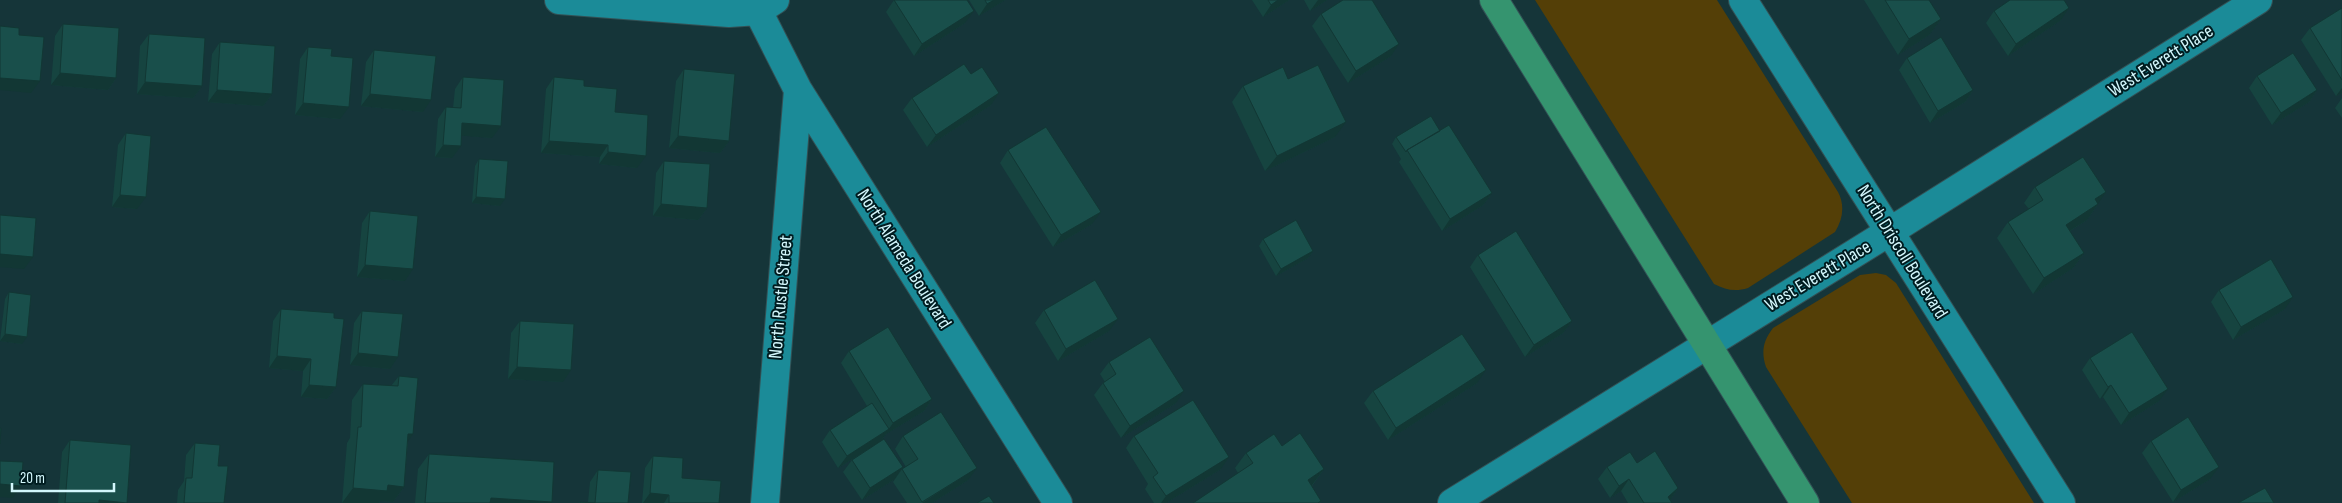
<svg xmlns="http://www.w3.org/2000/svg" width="2342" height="503" viewBox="0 0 2342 503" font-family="'Sofia Sans Condensed',sans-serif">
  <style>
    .green { fill: #543f07 }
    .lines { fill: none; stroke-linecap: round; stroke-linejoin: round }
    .minor-casing { stroke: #335155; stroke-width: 30 }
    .major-casing { stroke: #335155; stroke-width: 30 }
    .minor { stroke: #1b8b98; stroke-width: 28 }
    .major { stroke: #35946f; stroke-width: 28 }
    .wall { fill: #164440 }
    .shaded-wall { fill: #123734 }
    .building { fill: #194f4b; stroke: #123734 }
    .labels { text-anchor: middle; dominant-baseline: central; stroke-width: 4; stroke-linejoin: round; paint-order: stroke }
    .street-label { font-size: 19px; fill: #d3f7fc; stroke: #001c20 }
  </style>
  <rect width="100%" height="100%" fill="#153539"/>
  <path class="green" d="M1535,0h182l121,192c7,13 5,27 -3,40l-87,56c-13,4 -22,2 -34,-4z
    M1876,273l10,2 10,8 138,220h-182l-86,-136c-5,-15 -3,-26 7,-39l87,-53z"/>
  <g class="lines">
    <defs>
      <path id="minor" d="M559,0l170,13 29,-2 17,-11
        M1743,0l318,503
        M758,11l40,79 260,413
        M765,503l33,-413
        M1452,503l437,-271 369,-232"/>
      <path id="major" d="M1494,0l311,503"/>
    </defs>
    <use href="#minor" class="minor-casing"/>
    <use href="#major" class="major-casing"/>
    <use href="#minor" class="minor"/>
    <use href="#major" class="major"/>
  </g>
  <path class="wall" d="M894,0l71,23 -51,33 -28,-44z
    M969,0h36l-26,16z
    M1252,0h37l-26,17z
    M1304,0h23l-17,11z
    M1864,0h65l12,19 -12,16 -31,20z
    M2342,8v85l-6,3 -35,-56 9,-12z
    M1994,11l67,9 -53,36 -22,-33z
    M1321,14l70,42 -43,27 -36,-57z
    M63,24l53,54 -8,12 -57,-5 4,-49z
    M149,34l53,52 -9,12 -56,-4 3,-48z
    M220,42l52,52 -9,12 -55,-4 4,-48z
    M308,47l23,9 9,63 -45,-4 5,-56z
    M374,50l49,62 -62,-6 5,-44z
    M1907,58l66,32 -8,12 -35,21 -31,-53z
    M684,69l45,72 -9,12 -51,-5 7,-67z
    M971,74l20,31 -64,42 -24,-37 9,-12z
    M2257,76l60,14 -8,12 -37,23 -23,-37z
    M463,77l29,61 -31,-3 -9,23 -17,-1 3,-38 8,-12 7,1 2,-19z
    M554,77l30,9 31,26 22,56 -38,-4 1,-7 -59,-4 5,-64z
    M1288,79l47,58 -70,34 -33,-69 11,-16z
    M2342,98v20l-7,-10z
    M1440,131l52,62 -9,12 -41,26 -43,-69 2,-3 -9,-15 4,-7z
    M126,133l11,76 -25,-2 6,-62z
    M1008,150l84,74 -39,23 -53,-84z
    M479,159l21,47 -28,-3 3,-37z
    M664,161l43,47 -9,12 -45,-4 3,-43z
    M2035,187l63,17 -11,16 -17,11 14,22 -11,15 -40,26 -36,-56 11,-16 21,-13 -5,-6z
    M370,211l35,70 -48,-4 5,-54z
    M1263,239l50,12 -5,7 -32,18 -17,-30z
    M1478,255l94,66 -9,12 -38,24 -55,-90z
    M2219,290l66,19 -52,31 -22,-38z
    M9,292l13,52 -22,-3 5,-42z
    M281,309l53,9 2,69 -9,12 -26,-2 2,-26 -34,-3 4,-47z
    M1044,310l65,21 -51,30 -23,-38z
    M362,311l28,58 -40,-4 4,-42z
    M520,321l43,61 -55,-3 3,-46z
    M849,351l83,48 -8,12 -38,23 -5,7 22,26 -8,12 -33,21 -19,-28 9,-12 18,-12 -32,20 -16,-26 8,-12 37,-24 -26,-43z
    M2090,358l69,43 -38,24 -18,-28 -3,2 -18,-29z
    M1109,362l67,41 -55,35 -27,-43 9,-12 2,-1 -5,-8z
    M399,376l9,66 -4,45 -11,15 -13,-1 -1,2h-37l5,-60 3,-5 2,-38 11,-16 28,2z
    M1477,383l-89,57 -24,-37 9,-12z
    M903,436l65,44 -36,23h-25l-14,-21 9,-13 4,-2 -11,-18z
    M1134,436l87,33 -55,34h-12l-9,-14 3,-5 -22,-36z
    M70,440l61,5 -4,58h-69l4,-51z
    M2151,441l59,38 -37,23 -31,-49z
    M195,443l23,23 6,37h-47l1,-13 6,-9 2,-26z
    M1282,446l42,23 -12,17 9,15 -1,2h-127l45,-30 -3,-5 11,-15z
    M429,454l122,49h-136l3,-34z
    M653,456l29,22 37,25h-77l3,-35z
    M1637,463l41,25 -8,12 2,3h-44l-7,-12 -11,7 -12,-19 9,-12z
    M598,470l30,33h-49l1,-1h8l2,-20z"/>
  <path class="shaded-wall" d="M994,0h11l-26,16 8,-12z
    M1278,0h11l-26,17 8,-12z
    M1318,0h9l-17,11z
    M2069,8l-8,12 -53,36 8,-12z
    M974,11l-9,12 -51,33 8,-12z
    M1941,19l-12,16 -31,20 11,-16z
    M1399,44l-8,12 -43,27 8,-12z
    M60,73l56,5 -8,12 -57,-5z
    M0,78l40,3 -9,12 -31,-3z
    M145,82l57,4 -9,12 -56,-4z
    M2342,88v5l-6,3z
    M217,90l55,4 -9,12 -55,-4z
    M1973,90l-8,12 -35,21 8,-12z
    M2317,90l-8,12 -37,23 9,-12z
    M999,93l-8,12 -64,42 9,-12z
    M370,94l61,6 -8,12 -62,-6z
    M303,103l46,4 -9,12 -45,-4z
    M1346,122l-11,15 -70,34 12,-15z
    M462,123l39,3 -9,12 -38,-3z
    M678,136l51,5 -9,12 -51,-5z
    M549,141l59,4 -8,12 -59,-4z
    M443,145l18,1 -9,12 -17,-1z
    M608,152l38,4 -9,12 -38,-4z
    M2106,192l-19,28 -32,20 11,-15 29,-26z
    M1492,193l-9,12 -41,26 8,-12z
    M120,195l26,2 -9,12 -25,-2z
    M476,197l29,2 -5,7 -28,-3z
    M661,204l46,4 -9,12 -45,-4z
    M1101,212l-9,12 -39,23 8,-12z
    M1313,251l-5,7 -32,18 5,-7z
    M2084,253l-11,15 -40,26 11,-16z
    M0,254l33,3 -9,12 -24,-2z
    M365,265l48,4 -8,12 -48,-4z
    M2293,297l-8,12 -52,31 8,-13z
    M1118,319l-9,12 -51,30 8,-12z
    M1572,321l-9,12 -38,24 9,-12z
    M5,334l22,3 -5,7 -22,-3z
    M358,353l40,4 -8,12 -40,-4z
    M277,356l34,3 -8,12 -34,-3z
    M517,367l54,3 -8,12 -55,-3z
    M1486,370l-9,13 -89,57 8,-12z
    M309,385l27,2 -9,12 -26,-2z
    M2111,385l-8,12 -3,2 8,-12z
    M2168,389l-9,12 -38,24 8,-12z
    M1184,391l-8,12 -55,35 9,-12z
    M932,399l-8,12 -38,23 -5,7 -43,27 9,-12 41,-26 5,-7z
    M408,434h5l-11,16z
    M1229,457l-8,12 -55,34h-5l5,-7z
    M903,467l-8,12 -33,21 8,-12z
    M2219,467l-9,12 -37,23 8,-12z
    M977,468l-9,12 -36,23h-10z
    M1324,469l-12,16 -15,10 11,-15z
    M1629,479l-8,12 -11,7 9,-12z
    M0,484l21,2 -8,12 -13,-1z
    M388,485l16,2 -11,15 -13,-1 -1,2h-37l11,-15z
    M1678,488l-8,12 -2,-3z
    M650,493l19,2 -5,8h-21z
    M491,498l61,4 -1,1h-64z
    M99,500l28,3h-30z"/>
  <path class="building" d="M894,0h73l7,11 -52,33z
    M985,0h9l-7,4z
    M1268,0h10l-7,5z
    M1343,0h29l27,44 -43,27 -35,-57z
    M1885,0h44l12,19 -32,20z
    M2010,0h54l5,8 -53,36 -22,-33z
    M2342,8v72l-32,-52z
    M63,24l56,4 -3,50 -56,-5z
    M0,26l19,2v7l25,2 -4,44 -40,-3z
    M149,34l56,4 -3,48 -57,-4z
    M1941,37l32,53 -35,21 -31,-53z
    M220,42l55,4 -3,48 -55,-4z
    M308,47l24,2 -1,7 22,2 -4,49 -46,-4z
    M374,50l62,6 -5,44 -61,-6z
    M2293,53l24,37 -36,23 -24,-37z
    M964,64l7,10 11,-7 17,26 -63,42 -24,-37z
    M1318,65l28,57 -69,34 -34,-70 40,-19 5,12z
    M684,69l51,5 -6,67 -51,-5z
    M463,77l41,3 -3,46 -39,-3 -1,23 -18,-1 3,-38 15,1z
    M554,77l30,3v6l33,3 -2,23 33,3 -2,41 -38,-4v-7l-59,-4z
    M1431,116l9,15 -33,19 -1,2 -10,-15z
    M1449,125l43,68 -42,26 -43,-69z
    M1046,127l55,85 -40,23 -53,-85z
    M126,133l25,3 -5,61 -26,-2z
    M2083,157l23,35 -11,7 3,5 -32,21 18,28 -40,25 -36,-56 35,-22 -8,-13z
    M479,159l29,2 -3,38 -29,-2z
    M664,161l46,3 -3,44 -46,-4z
    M370,211l48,5 -5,53 -48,-4z
    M0,215l36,3 -3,39 -33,-3z
    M1296,220l17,31 -32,18 -18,-30z
    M1516,231l56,90 -38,24 -56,-90z
    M2271,259l22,38 -52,30 -22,-37z
    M1095,280l23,39 -52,30 -22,-39z
    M9,292l22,3 -4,42 -22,-3z
    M281,309l53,4v5l10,1 -8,68 -27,-2 2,-26 -34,-3z
    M362,311l41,3 -5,43 -40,-4z
    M520,321l54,3 -3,46 -54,-3z
    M888,327l44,72 -39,24 -44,-72z
    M2132,332l36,57 -39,24 -18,-28 -3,2 -18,-29z
    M1462,334l24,36 -90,58 -23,-37z
    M1150,337l34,54 -54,35 -27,-43 13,-9 -7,-12z
    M399,376l19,2 -5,56h-5l-4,53 -16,-2 -1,6 -34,-3 5,-61h3l2,-43 35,2z
    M1193,400l36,57 -63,39 -13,-19 5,-4 -24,-37z
    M872,403l17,26 -42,27 -17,-26z
    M941,412l36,56 -55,34 -20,-33 16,-10 -15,-23z
    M2188,417l31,50 -38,23 -30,-49z
    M0,428h1l-1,16z
    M1300,433l24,36 -16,11 13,21 -3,2h-125l60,-40 -7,-10 28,-19 8,12z
    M884,439l19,28 -33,21 -18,-28z
    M70,440l61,5 -4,58 -28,-3v3h-34z
    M195,443l25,2 -2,21h10l-4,37h-40l2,-25h6z
    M1655,451l23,37 -10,9 4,6h-28l-15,-24 -10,7 -12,-19 23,-15 7,11z
    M429,454l125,8 -2,40 -61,-4 -1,5h-65z
    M653,456l30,2 -1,20 39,3 -2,22h-50v-8l-19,-2z
    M0,461l23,1 -2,24 -21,-2z
    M598,470l33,2 -3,31h-48v-1l15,1z
    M2265,488l9,15h-36z
    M989,496l5,7h-17z"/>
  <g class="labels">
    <g class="street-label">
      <text transform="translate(2161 61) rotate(-32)">West Everett Place</text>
      <text transform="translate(1902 252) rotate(58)">North Driscoll Boulevard</text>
      <text transform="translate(904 259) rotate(58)">North Alameda Boulevard</text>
      <text transform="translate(1818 276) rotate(-31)">West Everett Place</text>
      <text transform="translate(781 297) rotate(-85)">North Rustle Street</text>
    </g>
  </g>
  <path d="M12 483v8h102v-8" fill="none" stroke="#d3f7fc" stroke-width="2.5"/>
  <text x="20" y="483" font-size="15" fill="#d3f7fc" stroke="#001c20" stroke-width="4" paint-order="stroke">20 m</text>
</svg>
